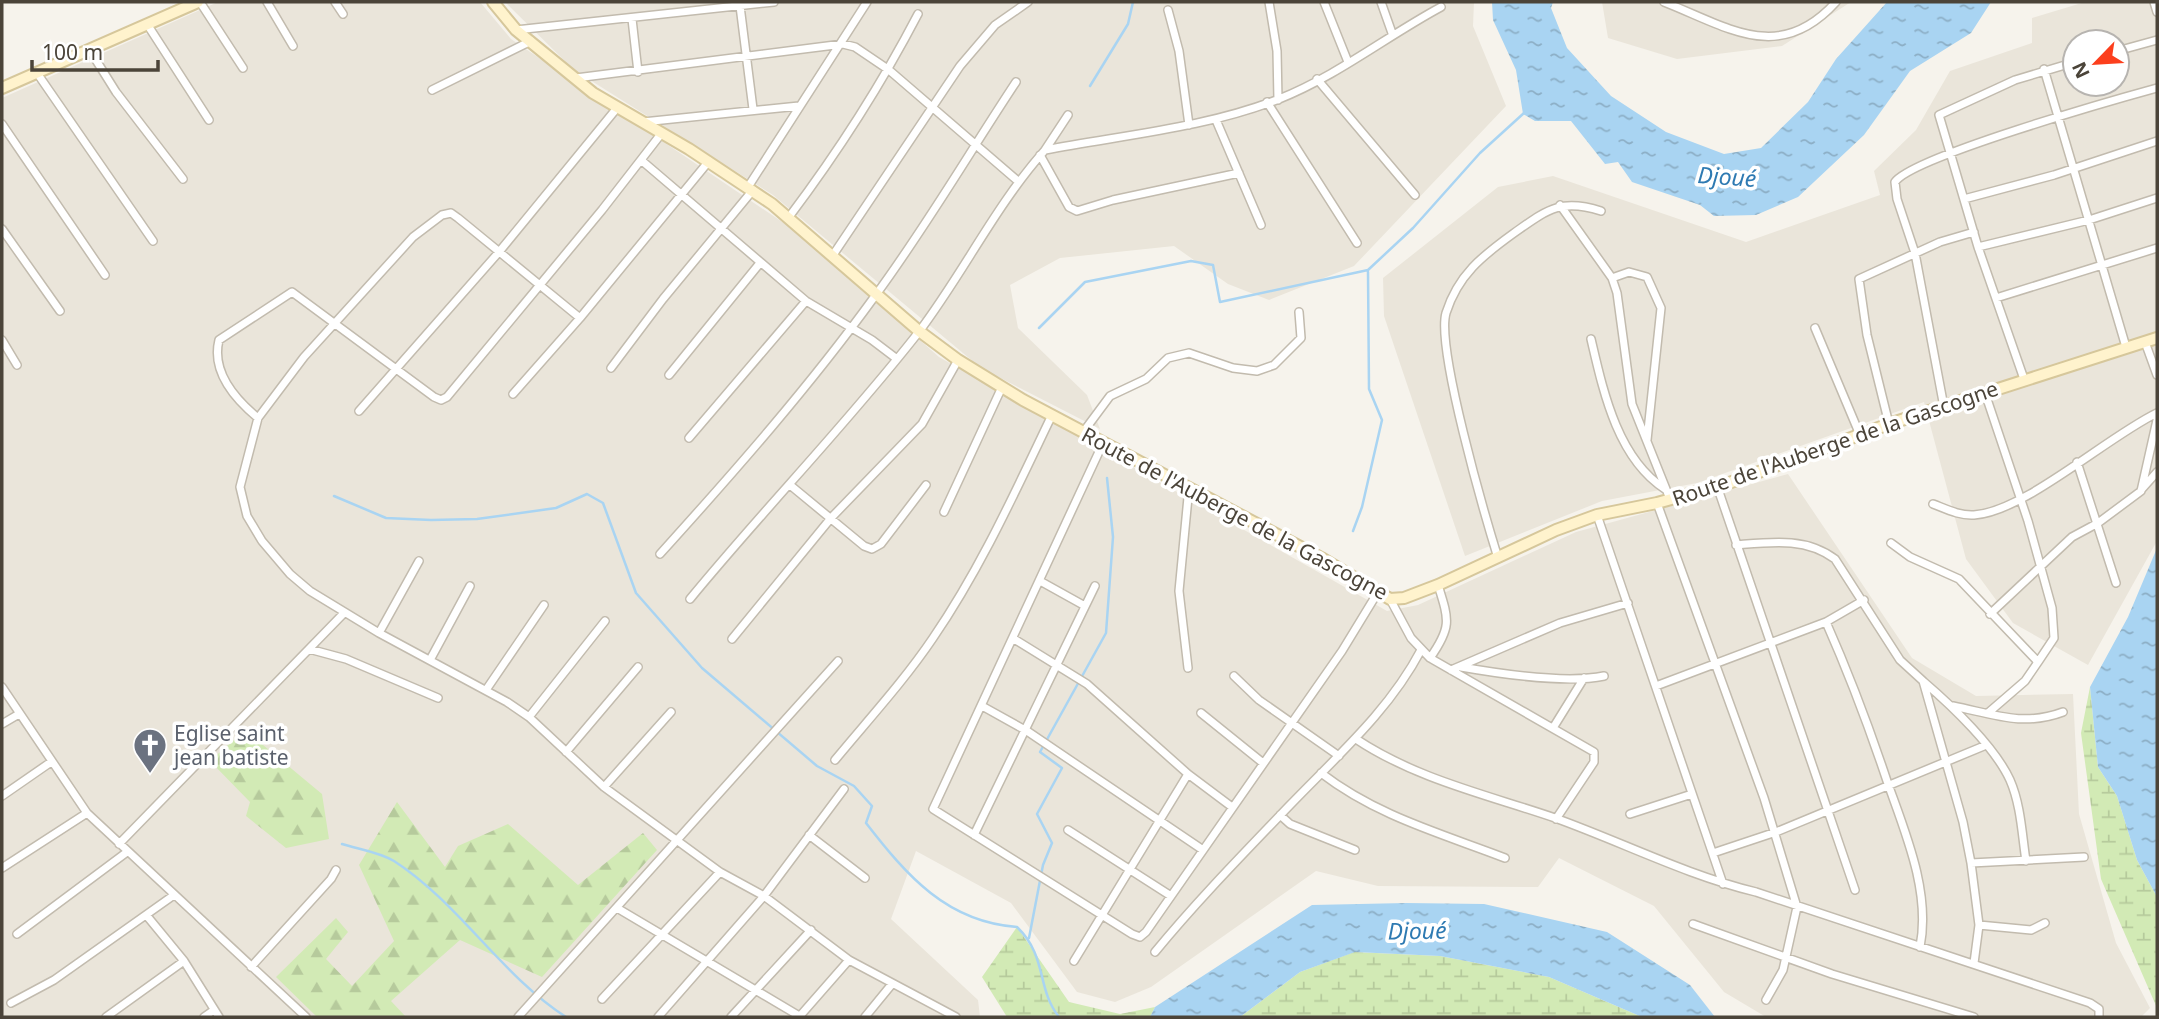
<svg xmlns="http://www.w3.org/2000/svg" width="2159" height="1019" viewBox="0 0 2159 1019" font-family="'Noto Sans',sans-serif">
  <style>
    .residential { fill: #eae5da; fill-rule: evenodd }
    .forest { fill: url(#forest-firs) }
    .wetland { fill: url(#wetland-marsh) }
    .water { fill: url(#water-ripples) }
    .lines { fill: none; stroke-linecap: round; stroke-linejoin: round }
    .stream { stroke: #a9d4f2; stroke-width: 2.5 }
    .street-casing { stroke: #c2bbae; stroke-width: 10 }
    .secondary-casing { stroke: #d6c79b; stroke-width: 14 }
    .street { stroke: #fff; stroke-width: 7 }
    .secondary { stroke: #fff3cd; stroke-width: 10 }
    .labels { text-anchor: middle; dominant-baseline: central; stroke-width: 7; stroke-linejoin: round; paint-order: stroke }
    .street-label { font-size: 21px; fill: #4b4439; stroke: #fff }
    .worship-label { font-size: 21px; fill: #5b616d; stroke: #fff; text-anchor: start }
    .water-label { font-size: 23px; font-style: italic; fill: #2e7ab2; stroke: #fff }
  </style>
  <defs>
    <pattern id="forest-firs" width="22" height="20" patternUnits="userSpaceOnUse" patternTransform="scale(1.75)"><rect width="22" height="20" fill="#d2eab5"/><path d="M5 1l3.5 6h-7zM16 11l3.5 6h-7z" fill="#b6ca9c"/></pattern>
    <pattern id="wetland-marsh" width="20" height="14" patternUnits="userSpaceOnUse" patternTransform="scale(1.75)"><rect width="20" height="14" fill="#d2eab5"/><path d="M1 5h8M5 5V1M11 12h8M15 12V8" fill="none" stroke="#b6ca9c"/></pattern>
    <pattern id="water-ripples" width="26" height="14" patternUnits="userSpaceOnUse" patternTransform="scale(1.75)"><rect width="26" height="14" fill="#a9d4f2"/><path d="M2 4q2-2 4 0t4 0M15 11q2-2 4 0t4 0" fill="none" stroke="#8caec5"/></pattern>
  </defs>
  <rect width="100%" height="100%" fill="#f6f3ec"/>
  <path class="residential" d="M218,2h262l31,37 289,195 139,123 448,254 31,-6 158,-73 212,-58 124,184 64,38 97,-2 6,120 37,129 34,65 -9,9h-375l-42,-25 -70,-86 -95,-48 -21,29 -160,-1 -62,-15 -165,116 -36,15 -38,-10 -66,-89 -95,-52 -25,68 87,81 2,17h-978v-919z
    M505,2h969l-1,24 33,80 -152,160 -85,34 -41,-16 -54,-38 -114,12 -50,27 8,43 69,67 13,34 -119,-61 -208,-173 -199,-125z
    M1602,2h249l-69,44 -105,13 -69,-21z
    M2085,2h72v539l-69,124 -75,-42 -47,-64 -42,-157 -227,81 -95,18 -137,55 -81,-240 -1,-38 115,-91 55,-11 193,66 134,-47 -6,-24 42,-41 34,-59 82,-28v-25zM2075,42h42v42h-42z"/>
  <path class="forest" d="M245,730l77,64 7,45 -43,9 -40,-32 4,-14 -40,-41z
    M397,802l48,65 13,-21 50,-22 70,61 65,-52 14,17 -115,127 -82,-37 -69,61 15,16h-89l-41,-40 60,-59 12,14 -22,27 26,27 42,-45 -35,-76z"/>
  <path class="wetland" d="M2090,687l8,80 19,29 20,64 20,37v111l-56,-129 -20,-146z
    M1017,927l52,75 51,12 35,-7 -5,10h-143l-25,-40z
    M1354,952l86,4 109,21 93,40h-402l60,-45z"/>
  <path class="water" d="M1492,2h61l-2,6 16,40 44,48 55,36 58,22 37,-6 47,-46 28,-43 51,-57h104l-20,31 -61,38 -46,64 -66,62 -42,18 -42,1 -14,-11 -68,-23 -14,-20 -13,2 -34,-43h-36l-12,-7 -7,-44 -23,-50z
    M2157,548v349l-20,-37 -20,-64 -19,-29 -8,-80 38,-70z
    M1406,903l78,1 123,28 83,53 25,32h-73l-93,-40 -109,-21 -85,-4 -55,20 -60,45h-90l5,-10 157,-102z"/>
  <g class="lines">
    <path class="stream" d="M1090,86l38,-62 5,-22
      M1039,328l46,-46 106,-21 22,4 7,37 148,-32 45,-42 67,-75 44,-40
      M334,496l52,22 45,2 46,-1 79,-11 31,-14 16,9 33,90 66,75 115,98 37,20 18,20 -6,17c41,53 81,99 151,104 31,30 19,61 42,90
      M1353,531l9,-24 20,-87 -13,-31 -1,-117
      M342,844c16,5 37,8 52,17 65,42 107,114 172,156
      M1029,938l14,-73 9,-22 -15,-29 25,-46 -22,-16 66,-119 7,-96 -6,-59"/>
    <defs>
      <path id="street" d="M200,2l43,66
        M267,2l26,44
        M335,2l8,12
        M1269,2l8,49 1,49
        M1324,2l24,60
        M1381,2l11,31
        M1664,2c64,25 115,63 172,0
        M2154,2l3,10
        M740,6l13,103
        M1168,10l11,41 10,74
        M632,19l6,53
        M147,24l62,96
        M516,30l258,-28
        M89,49l27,43 67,87
        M2117,51l40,-11
        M2044,69l82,278
        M37,73l116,168
        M576,78l267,-34 12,3 34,23 130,112
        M1317,79l98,116
        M432,90l99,-49
        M1267,102l90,141
        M1216,120l45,105
        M643,122l156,-16
        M2,124l103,151
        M1045,150l23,-35
        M1040,155l29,52 8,4 36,-11 126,-27
        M641,160l165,141 66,39 25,19
        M748,187l119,-185
        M1964,199l90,-24 103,-34
        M1560,205l52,73 5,15 15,111 38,95
        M789,217c49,-65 92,-132 129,-203
        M2,229l58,82
        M1978,247l111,-27 68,-22
        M833,255l127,-189 35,-41 33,-23
        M1612,278l17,-6 18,5 14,31 -14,132
        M1996,298l161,-50
        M580,318l-122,-100 -7,-5 -9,2 -29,22 -109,120 -46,61 -18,69 7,29 15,25 28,33 20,17 69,42 128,69 22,15 75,70 116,85 44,24 85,64 107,57
        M1815,328l45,107
        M1591,339c12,51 26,119 74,150
        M2,340l15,25
        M2145,342l12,33
        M611,368l52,-69 90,-109
        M669,375l91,-112
        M2024,379l-46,-132 -39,-132 76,-35 60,-18
        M1985,393l43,128 24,87 2,30 -16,24
        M513,394l67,-76 129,-157
        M1944,407l-29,-154 -18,-54 -2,-17c17,-25 222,-83 262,-94
        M359,411l140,-159 118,-144
        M258,418c-23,-19 -47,-46 -39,-78l73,-48 142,105 7,3 6,-3 155,-187 59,-76
        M1889,424l-22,-89 -8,-56 81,-37 34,-10
        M1084,431l26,-35 36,-17 22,-21 21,-5 44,15 24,3 17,-6 27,-27 -2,-26
        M689,438l117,-137
        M1104,441l-171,368 199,125 8,3 6,-5 196,-281 36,-59
        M2077,462l39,121
        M790,485l74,61 8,3 9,-5 45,-59
        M1717,486l138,404
        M2141,490l16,-18
        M1657,503l107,295 33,109 -14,63 -17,30
        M1933,504c13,5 27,12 41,11 50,-3 133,-78 183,-102
        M944,512l58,-125
        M1597,515l126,369
        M1891,543l19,14 49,22 79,83 -13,19 -37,32
        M1736,545c35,-3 70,-8 99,14l65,101 23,21 40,141 8,41 8,62 -5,38
        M660,554c75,-83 149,-167 215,-258 51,-69 94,-143 141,-214
        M1498,558c-13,-42 -62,-210 -52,-245 12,-38 36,-57 68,-80 33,-23 46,-35 87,-22
        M1040,581l45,25
        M690,599c74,-90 156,-174 228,-266 45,-59 77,-127 127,-183 78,-15 160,-22 234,-51 58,-23 108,-63 162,-92
        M1390,599l21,39 19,20 164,94v10l-38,57
        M1990,614l82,-77 26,-14 43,-32 16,-71
        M1826,622c23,52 43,105 61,159 18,51 44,111 33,166
        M379,633l40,-72
        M732,639l99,-121 91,-94 36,-64
        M1014,639l73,45 101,90 44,33
        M309,649l37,10 92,39
        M1430,658c22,-31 19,-38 8,-73
        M430,660l40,-74
        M1461,667c40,7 105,17 143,9
        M1188,668l-9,-77 10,-104
        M1451,670l109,-47 68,-20
        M1234,676l25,24 80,56
        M1924,682c28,24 71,65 86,98 11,25 12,55 16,81
        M1656,686l170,-64 38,-22
        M2,687l85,126 219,204
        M486,690l58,-85
        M982,706l45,25 176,119
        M1953,706c40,8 70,21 110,6
        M1201,713l62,50
        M529,717l76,-96
        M2,724l17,-10
        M1553,728l31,-50
        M1356,739c60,40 132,56 199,79 67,24 131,57 201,74l334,111 9,6v8
        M566,752l72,-85
        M835,760c33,-40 69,-79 98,-122 48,-70 82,-146 119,-223
        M1321,773c56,43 119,60 184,85
        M604,787l67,-75
        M2,796l49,-34
        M1630,814l62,-20
        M1280,815l10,9 65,26
        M1068,830l103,66
        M809,835l56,43
        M974,835l121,-249
        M119,844l225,-231
        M1713,853l63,-21 208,-86
        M1971,863l113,-6
        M2,868l85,-55
        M617,908l184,109
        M147,916l37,45 35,56
        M1693,924l139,50 142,43
        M1979,925l52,5 14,-7
        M17,934l110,-82
        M1155,952c42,-51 89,-99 135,-147 47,-49 99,-94 131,-155
        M1074,961l114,-187
        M251,967l80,-88 5,-9
        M602,999l118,-127
        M11,1003l43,-23 120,-85
        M106,1017l78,-56
        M204,1017l10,-7
        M518,1017l320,-356
        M658,1017l106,-121 80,-107
        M731,1017l80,-87
        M799,1017l50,-57
        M865,1017l27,-33"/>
      <path id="secondary" d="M493,2l23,28 77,63 96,56 83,55 147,127 39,29 65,40 300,159 67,40 14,-1 34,-13 118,-55 41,-15 60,-12 72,-20 160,-59 268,-86
        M2,88l196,-86"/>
    </defs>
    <use href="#street" class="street-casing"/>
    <use href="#secondary" class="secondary-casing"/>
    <use href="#street" class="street"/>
    <use href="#secondary" class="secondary"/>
  </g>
  <defs>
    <symbol id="church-pin" viewBox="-11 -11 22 30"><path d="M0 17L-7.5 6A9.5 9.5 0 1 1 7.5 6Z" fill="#6b7280" stroke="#fff"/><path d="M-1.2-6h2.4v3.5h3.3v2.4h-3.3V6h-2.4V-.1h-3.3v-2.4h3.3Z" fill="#fff"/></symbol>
  </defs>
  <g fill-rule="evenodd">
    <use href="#church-pin" x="131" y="726" width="38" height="52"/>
  </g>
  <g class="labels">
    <g class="street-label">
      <text transform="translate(1835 443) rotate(-19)">Route de l'Auberge de la Gascogne</text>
      <text transform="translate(1235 513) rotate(28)">Route de l'Auberge de la Gascogne</text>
    </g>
    <g class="worship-label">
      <text x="174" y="733">Eglise saint<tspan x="174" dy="24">jean batiste</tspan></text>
    </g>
    <g class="water-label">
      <text transform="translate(1727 176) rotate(4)">Djoué</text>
      <text transform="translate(1417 930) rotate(-1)">Djoué</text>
    </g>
  </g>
  <rect width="2159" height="1019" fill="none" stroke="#4b4439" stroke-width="7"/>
  <g transform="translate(2096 63) rotate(245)"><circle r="33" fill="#ffffff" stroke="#b7b4b0" stroke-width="2"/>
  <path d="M0-5L12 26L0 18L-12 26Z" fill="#fc3f1d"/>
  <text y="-10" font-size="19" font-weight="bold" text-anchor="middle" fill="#4b4439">N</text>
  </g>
  <path d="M32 60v10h126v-10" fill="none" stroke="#4b4439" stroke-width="3.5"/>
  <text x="42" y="60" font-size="21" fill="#4b4439" stroke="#ffffff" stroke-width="5" paint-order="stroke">100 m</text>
</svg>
